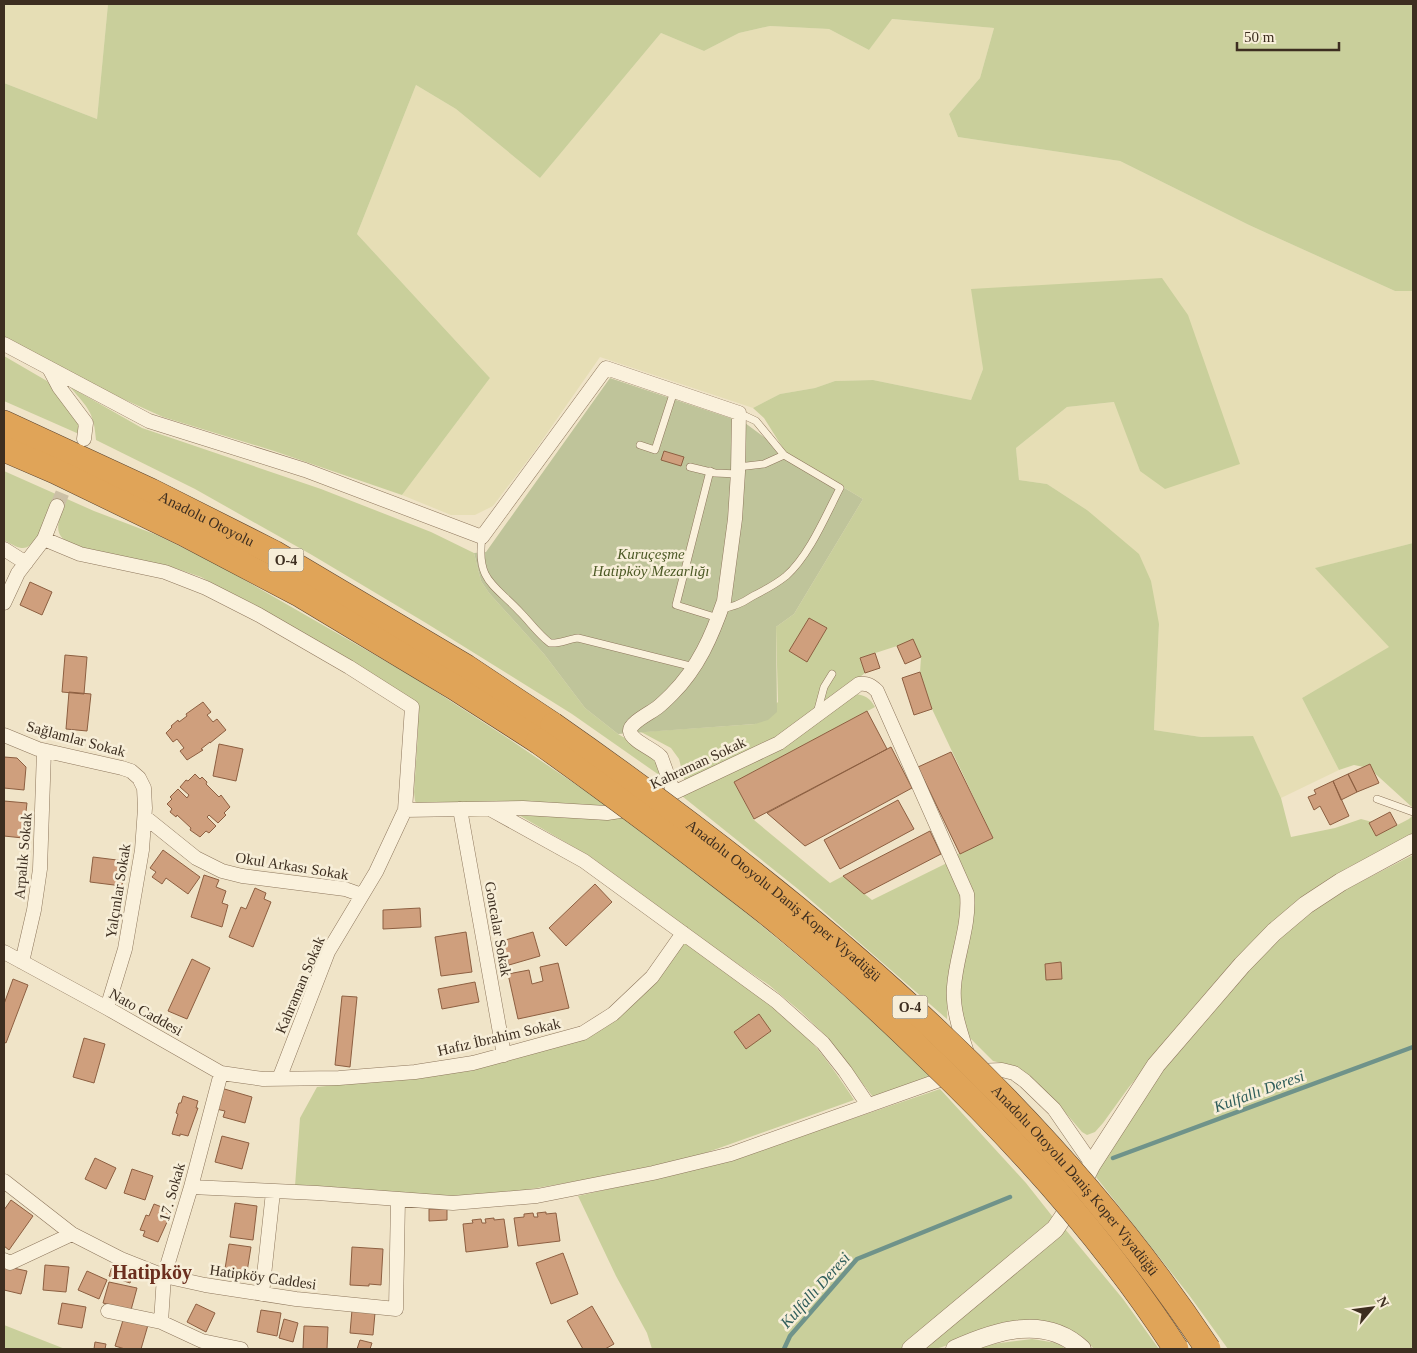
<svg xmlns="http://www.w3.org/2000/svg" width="1417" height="1353" viewBox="0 0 1417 1353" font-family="'Times New Roman',serif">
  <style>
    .farmland { fill: #e6deb5 }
    .green { fill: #c9cf9b }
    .cemetery { fill: #bfc49a }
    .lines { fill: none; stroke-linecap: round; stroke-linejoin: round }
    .stream { stroke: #6f938a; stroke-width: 4.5 }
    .building { fill: #cf9f7d; stroke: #8d5f41 }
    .minor-tunnel { stroke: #ccc0a6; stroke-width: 14; stroke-dasharray: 14 7; stroke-linecap: butt }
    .service-casing { stroke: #8d765c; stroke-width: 8 }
    .minor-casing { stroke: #8d765c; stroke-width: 15 }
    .tertiary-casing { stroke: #8d765c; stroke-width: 19 }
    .motorway-casing { stroke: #5b4430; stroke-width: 26 }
    .service { stroke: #faf1dc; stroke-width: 7 }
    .minor { stroke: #faf1dc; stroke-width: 14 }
    .tertiary { stroke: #faf1dc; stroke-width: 18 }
    .motorway { stroke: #e0a458; stroke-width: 25 }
    .motorway-bridge-casing { stroke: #5b4430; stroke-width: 26; stroke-linecap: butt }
    .motorway-bridge { stroke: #e0a458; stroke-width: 25 }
    .labels { text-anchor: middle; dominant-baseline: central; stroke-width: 5; stroke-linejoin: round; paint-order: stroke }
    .shield { fill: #f7eed8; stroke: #756857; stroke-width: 1 }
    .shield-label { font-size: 14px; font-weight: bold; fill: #3d2e20 }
    .street-label { font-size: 15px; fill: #3d2e20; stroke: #f7eed8 }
    .park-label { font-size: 15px; font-style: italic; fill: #4d5a26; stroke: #f7eed8 }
    .water-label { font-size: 16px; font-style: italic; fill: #2f5d5a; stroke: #f7eed8 }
    .district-label { font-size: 20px; font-weight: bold; fill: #6b2e1e; stroke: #f7eed8 }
  </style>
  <rect width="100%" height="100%" fill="#f0e4c8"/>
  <path class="farmland" d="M4,4h104l-11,115 -93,-36z
    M891,19l103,9 -14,50 -31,36 9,23 162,24 129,64 146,66h18v252l-97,25 74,79 -88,51 37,72 -58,28 -29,-62 -51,1 -47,-7 5,-106 -72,-114 -40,-26 -28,-4 -3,-32 51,-41 48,-5 25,69 48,-156 -209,21 4,33 -12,31 -98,-20 -38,1 -20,7 -35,6 -27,14 -153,-51 -66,95 -41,54 -18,9h-24l-49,-20 88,-117 -133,-144 59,-149 40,24 84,69 121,-145 43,18 35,-18 31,-7 59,3 40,21z"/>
  <path class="green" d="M108,4h1305v287h-18l-146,-66 -129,-64 -162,-24 -9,-23 31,-36 14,-50 -102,-9 -23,31 -40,-21 -59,-3 -31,7 -35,18 -43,-18 -121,145 -84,-69 -40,-24 -59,149 133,144 -88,117 -128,-44 -111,-34 -53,-24 -106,-55v-255l93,36z
    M1162,278l26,37 52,149 -75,25 -25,-18 -26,-69 -47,5 -51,41 3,32 28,4 40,26 52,44 12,27 8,43 -5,106 47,7 52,-1 28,62 10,39 44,-9 26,-9 15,4v13l33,-17 4,-4v21l-66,32 -37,25 -111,110 -70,84 -26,36 -8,9 -8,3 -5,-3 -24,-28 -21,-21 -20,-16 -24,-6 -24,-24 -8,-28 -2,-26 15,-79 -3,-19 -15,-30 37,-17 -61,-129 -12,-37 1,-15 -24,-11 -37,12 5,15 -58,45 -36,25 -86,39 -6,-23 -8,-11 -30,-16 114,-8 23,-22 -2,-75 18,-13 69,-115 -77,-46 -22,-35 -11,-10 27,-14 35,-6 20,-7 38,-1 98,20 12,-31 -12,-80z
    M4,356l43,25 33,42 -1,11 -75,-33z
    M70,387l72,41 179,61 110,43 43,21 7,28 8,12 55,61 41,54 33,26 29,17 9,9 6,17 -90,-63 -146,-91 -114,-68 -117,-66 -99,-49c-2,-28 -8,-32 -26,-53z
    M4,471l90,40 63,24 65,32 193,111 91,59 103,70 -191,-2 -3,-4 -1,-9 4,-60 -3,-31 -70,-44 -144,-80 -32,-11 -96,-20c-20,-12 -15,-17 -12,-38 -7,9 -14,17 -21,26 -13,17 -16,18 -36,6z
    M1413,543v265l-44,-40 -15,-3 -15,5 -37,-72 87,-51 -74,-79z
    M855,694c10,1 15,4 20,13l-141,75 20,38 76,63 13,-7 29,24 75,-37 13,31 1,16 -13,77 -1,32 -149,-130 -116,-93z
    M517,814l94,4h15c105,82 210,164 304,259l-57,20 -48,-62 -25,-24 -31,-26 -46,-31 -132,-97z
    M1413,855v494h-185l-39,-54 -93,-118 13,-35 16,-28 102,-125 71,-68 41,-28z
    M683,942c41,29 84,56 120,91 20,20 36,44 51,67l-160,57 -82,18 -93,16 -70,5 -154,-10 5,-68 17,-31 132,-14 164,-53 24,-19 19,-21z
    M940,1089l86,94 30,38 -141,113 -14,15h-249l-5,-16 -31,-57 -38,-80 141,-32z
    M1065,1229l58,70 36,50h-65c-25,-29 -68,-35 -103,-23 -17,6 -40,20 -57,23 -5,1 -11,0 -16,0z
    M4,1325l61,24h-61z
    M1032,1339l25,4 9,6h-90l16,-5z"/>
  <path class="cemetery" d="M610,378l135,45 41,30 77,46 -69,115 -18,13 1,85 -9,8 -13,4 -137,10 -33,-26 -41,-54 -55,-61 -8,-12 -7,-28 12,-1z"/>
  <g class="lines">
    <path class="stream" d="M1113,1158l300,-111
      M784,1349l6,-13 67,-77 153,-62"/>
  </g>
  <path class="building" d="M664,451l20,6 -3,9 -20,-6z
    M30,582l22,10 -10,23 -22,-10z
    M809,618l18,10 -20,34 -18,-11z
    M913,639l8,18 -16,7 -8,-18z
    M875,653l5,15 -15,5 -5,-15z
    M65,655l22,2 -3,37 -22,-2z
    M920,672l12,37 -18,6 -12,-37z
    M69,692l22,2 -4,37 -21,-2z
    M203,702l8,10 -4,3 6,7 4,-3 9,11 -16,13v-1l-9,7 2,1 -16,10 -7,-9 4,-3 -7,-9 -4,3 -7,-9 6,-6 -1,-1 7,-6 1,2 8,-6 -1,-2z
    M867,711l20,38 -133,70 -20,-37z
    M219,744l24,5 -7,32 -23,-5z
    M891,747l21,41 -107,58 -38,-33z
    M951,752l42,86 -33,16 -42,-87z
    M4,757l13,1 9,9 -2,23 -20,-2z
    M1370,764l9,19 -22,9 -9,-18z
    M195,774l5,5 2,-2 5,5 -1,2 13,13 2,-2 9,12 -6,6 2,2 -8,8 -9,-8 -2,2 9,9 -7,7 -3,-2 -6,6 -10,-7 1,-2 -14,-13 -1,2 -6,-5 2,-3 -5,-5 5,-5 -2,-2 8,-8 9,9 2,-3 -9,-8 6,-7 2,1z
    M1348,774l9,18 -16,8 -8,-19z
    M1333,781l16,35 -19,9 -10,-19 -6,4 -6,-13 8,-3 -2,-4z
    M898,800l16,29 -74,40 -16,-29z
    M4,801l23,2 -4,35 -19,-2z
    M1390,812l7,13 -21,11 -7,-13z
    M930,831l11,23 -77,40 -21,-18z
    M163,850l37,27 -12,17 -22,-16 -4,6 -10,-7 4,-5 -6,-4z
    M93,857l32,4 -3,25 -32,-4z
    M204,875l15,5 -3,7 10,4 -4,12 6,2 -6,22 -31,-10z
    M595,884l17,18 -46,44 -17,-18z
    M255,888l11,5 -2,6 7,3 -18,45 -24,-10 12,-30 5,2z
    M420,908l1,19 -38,2v-19z
    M466,932l6,40 -31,4 -6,-39z
    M533,932l7,24 -31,9 -7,-24z
    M192,959l18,9 -23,51 -19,-8z
    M1061,962l1,17 -16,1 -1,-16z
    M558,963l11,45 -51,11 -10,-45 21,-4 3,14 11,-3 -3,-14z
    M13,979l15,6 -22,58 -2,-1v-38z
    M475,982l4,20 -37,7 -4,-20z
    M342,996l15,1 -7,70 -15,-2z
    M759,1014l12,17 -25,18 -12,-17z
    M84,1038l21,6 -11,39 -21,-6z
    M221,1088l31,9 -7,26 -22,-6 2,-6 -9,-2z
    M183,1096l15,5 -2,7h2l-10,28 -8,-2v2l-8,-2 6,-20 -2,-1 3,-10h2z
    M222,1136l27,7 -7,26 -27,-7z
    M95,1158l21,10 -10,21 -21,-10z
    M132,1169l21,7 -8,24 -21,-7z
    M11,1200l22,16 -24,34 -5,-4v-36z
    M235,1203l22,3 -4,34 -23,-3z
    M154,1204l18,7 -14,31 -15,-6 2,-5 -5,-1 6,-15 3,1z
    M429,1209h18v11l-18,1z
    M546,1212v2l10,-1 4,28 -42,5 -4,-28 10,-1v-3l9,-1 1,4h4l-1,-4z
    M494,1218v2l10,-1 4,28 -42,5 -3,-28 10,-1 -1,-3 9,-1 1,4h4l-1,-4z
    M229,1244l22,3 -5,31 -22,-3z
    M352,1247l31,2 -2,36 -12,-1v2l-19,-1z
    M563,1253l15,41 -27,10 -15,-41z
    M114,1261l21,7 -5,15 -21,-7z
    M45,1265l24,2 -3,25 -23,-2z
    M4,1266l23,5 -6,23 -17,-4z
    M87,1271l20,9 -8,19 -21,-9z
    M109,1282l28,6 -6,22 -28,-7z
    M62,1303l24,4 -4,21 -24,-4z
    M196,1304l19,9 -9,19 -19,-10z
    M592,1306l22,38 -9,5h-22l-16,-28z
    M261,1310l20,3 -4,23 -20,-4z
    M352,1310l23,3 -2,22 -23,-2z
    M124,1317l24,8 -7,24h-16l-10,-3z
    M284,1319l14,4 -5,19 -14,-4z
    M304,1326l24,1 -1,22h-24z
    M360,1340l12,3 -2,6h-13z
    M95,1342l11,2 -1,5h-11z"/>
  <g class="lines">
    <path class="minor-tunnel" d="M57,506l14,-34"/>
    <defs>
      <path id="service" d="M640,445l15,5 19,-59
        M690,467l25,6 23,1
        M738,467l26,-3 20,-9
        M710,471l-34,134 42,13
        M482,537c-6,44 12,47 38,75 10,10 18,22 30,31 10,1 18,-4 28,-5l116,29
        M722,608c11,0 22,-6 31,-12 12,-6 23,-12 33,-20 23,-20 40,-61 54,-88l-56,-33 -28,-34 -17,-8
        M817,713l7,-26 8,-13
        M1377,799l36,13"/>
      <path id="minor" d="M4,344l145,77 156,49 177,67 124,-169 133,45 -1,59 -3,47 -11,82c-12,35 -26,67 -52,93 -4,4 -9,9 -14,13 -6,5 -29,16 -28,24 1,10 24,18 31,26l13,36
        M50,370l9,17 27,36 -2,16
        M44,539l36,15 85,18 41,16 53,27 90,52 63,40 -7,103
        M4,549l22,14
        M4,603l14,-30 26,-34 13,-33
        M4,735l34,14 84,19 9,3 8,7 5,10 1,20 -3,42 -17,99 -18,59
        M667,796l112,-53 80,-59c8,-1 12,1 18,7l90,203c3,32 -11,62 -13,93 -2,24 8,49 15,72
        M460,809l44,246
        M490,809l94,52 192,140 47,42 22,28 23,34
        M145,817l51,41 26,13 20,5 103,13 17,6
        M4,952l103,56 114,65 42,6 76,-1 76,-6 58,-9 110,-30 30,-19 19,-18 20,-19 31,-44
        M22,962l12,-52 6,-41 4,-118
        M975,1071l27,-1 12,3 11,8 29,28 38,55
        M279,1079l49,-127 48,-80 29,-62 118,-2 84,5 26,-4
        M4,1181l68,53 49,25 43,17 41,9 91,14 100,10 2,-110
        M191,1187l126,6 136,10 84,-7 116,-23 78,-19 220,-78
        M4,1260l6,3 62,-29
        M262,1294l11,-102
        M108,1311l53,11 41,19 39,8
        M161,1322l3,-46 27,-89 30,-114"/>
      <path id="tertiary" d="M911,1349l144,-120 15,-22 22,-43 64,-99 86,-100 32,-33 32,-27 35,-23 72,-39
        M955,1349c40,-18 90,-35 127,0"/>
      <g id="motorway">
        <path id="s1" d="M4,423l147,68 123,62 192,114 87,58"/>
        <path d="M4,449l51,22 128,62 118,62 153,92 84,54"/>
      </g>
    </defs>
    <use href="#service" class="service-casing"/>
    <use href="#minor" class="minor-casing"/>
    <use href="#tertiary" class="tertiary-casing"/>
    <use href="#motorway" class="motorway-casing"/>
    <use href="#service" class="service"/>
    <use href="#minor" class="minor"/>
    <use href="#tertiary" class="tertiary"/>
    <use href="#motorway" class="motorway"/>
    <defs>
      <g id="motorway-bridge">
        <path id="s2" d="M553,725c245,171 489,372 655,624"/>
        <path d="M538,741c60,43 120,87 179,133 22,17 45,34 66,52 51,42 99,86 146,132 92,88 178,184 247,291"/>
      </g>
    </defs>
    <use href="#motorway-bridge" class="motorway-bridge-casing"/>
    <use href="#motorway-bridge" class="motorway-bridge"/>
  </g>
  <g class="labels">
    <g class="shield">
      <rect x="268.5" y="548.5" width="35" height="23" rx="4"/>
      <rect x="892.5" y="995.5" width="35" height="23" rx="4"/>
    </g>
    <g class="shield-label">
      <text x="286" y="560">O-4</text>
      <text x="910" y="1007">O-4</text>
    </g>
    <g class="street-label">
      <text stroke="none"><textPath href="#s1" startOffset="224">Anadolu Otoyolu</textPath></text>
      <text transform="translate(76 739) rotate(15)">Sağlamlar Sokak</text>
      <text transform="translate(698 763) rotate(-25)">Kahraman Sokak</text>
      <text transform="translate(23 856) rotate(-85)">Arpalık Sokak</text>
      <text transform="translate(292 866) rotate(9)">Okul Arkası Sokak</text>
      <text transform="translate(118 891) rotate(-81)">Yalçınlar Sokak</text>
      <text stroke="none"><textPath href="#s2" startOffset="290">Anadolu Otoyolu Daniş Koper Viyadüğü</textPath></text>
      <text transform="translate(498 929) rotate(80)">Goncalar Sokak</text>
      <text transform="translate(300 985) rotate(-67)">Kahraman Sokak</text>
      <text transform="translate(146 1012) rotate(29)">Nato Caddesi</text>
      <text transform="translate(499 1037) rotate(-13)">Hafız İbrahim Sokak</text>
      <text stroke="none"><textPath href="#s2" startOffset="695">Anadolu Otoyolu Daniş Koper Viyadüğü</textPath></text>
      <text transform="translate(172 1192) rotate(-74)">17. Sokak</text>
      <text transform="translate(263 1277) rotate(8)">Hatipköy Caddesi</text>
    </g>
    <g class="park-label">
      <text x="651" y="554">Kuruçeşme<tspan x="651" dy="17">Hatipköy Mezarlığı</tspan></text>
    </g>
    <g class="water-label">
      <text transform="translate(1259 1091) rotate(-20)">Kulfallı Deresi</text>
      <text transform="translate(815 1290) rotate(-48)">Kulfallı Deresi</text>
    </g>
    <g class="district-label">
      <text x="152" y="1272">Hatipköy</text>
    </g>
  </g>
  <rect width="1417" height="1353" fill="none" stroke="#3d2e20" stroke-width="10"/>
  <g transform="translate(1372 1308) rotate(61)" stroke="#f7eed8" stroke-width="4" paint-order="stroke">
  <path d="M0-4L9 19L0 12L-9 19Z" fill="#3d2e20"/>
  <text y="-8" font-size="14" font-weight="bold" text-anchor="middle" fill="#3d2e20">N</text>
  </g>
  <path d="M1237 42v8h102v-8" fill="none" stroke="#3d2e20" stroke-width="2.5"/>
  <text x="1244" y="42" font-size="15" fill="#3d2e20" stroke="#f7eed8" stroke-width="4" paint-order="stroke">50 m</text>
</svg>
